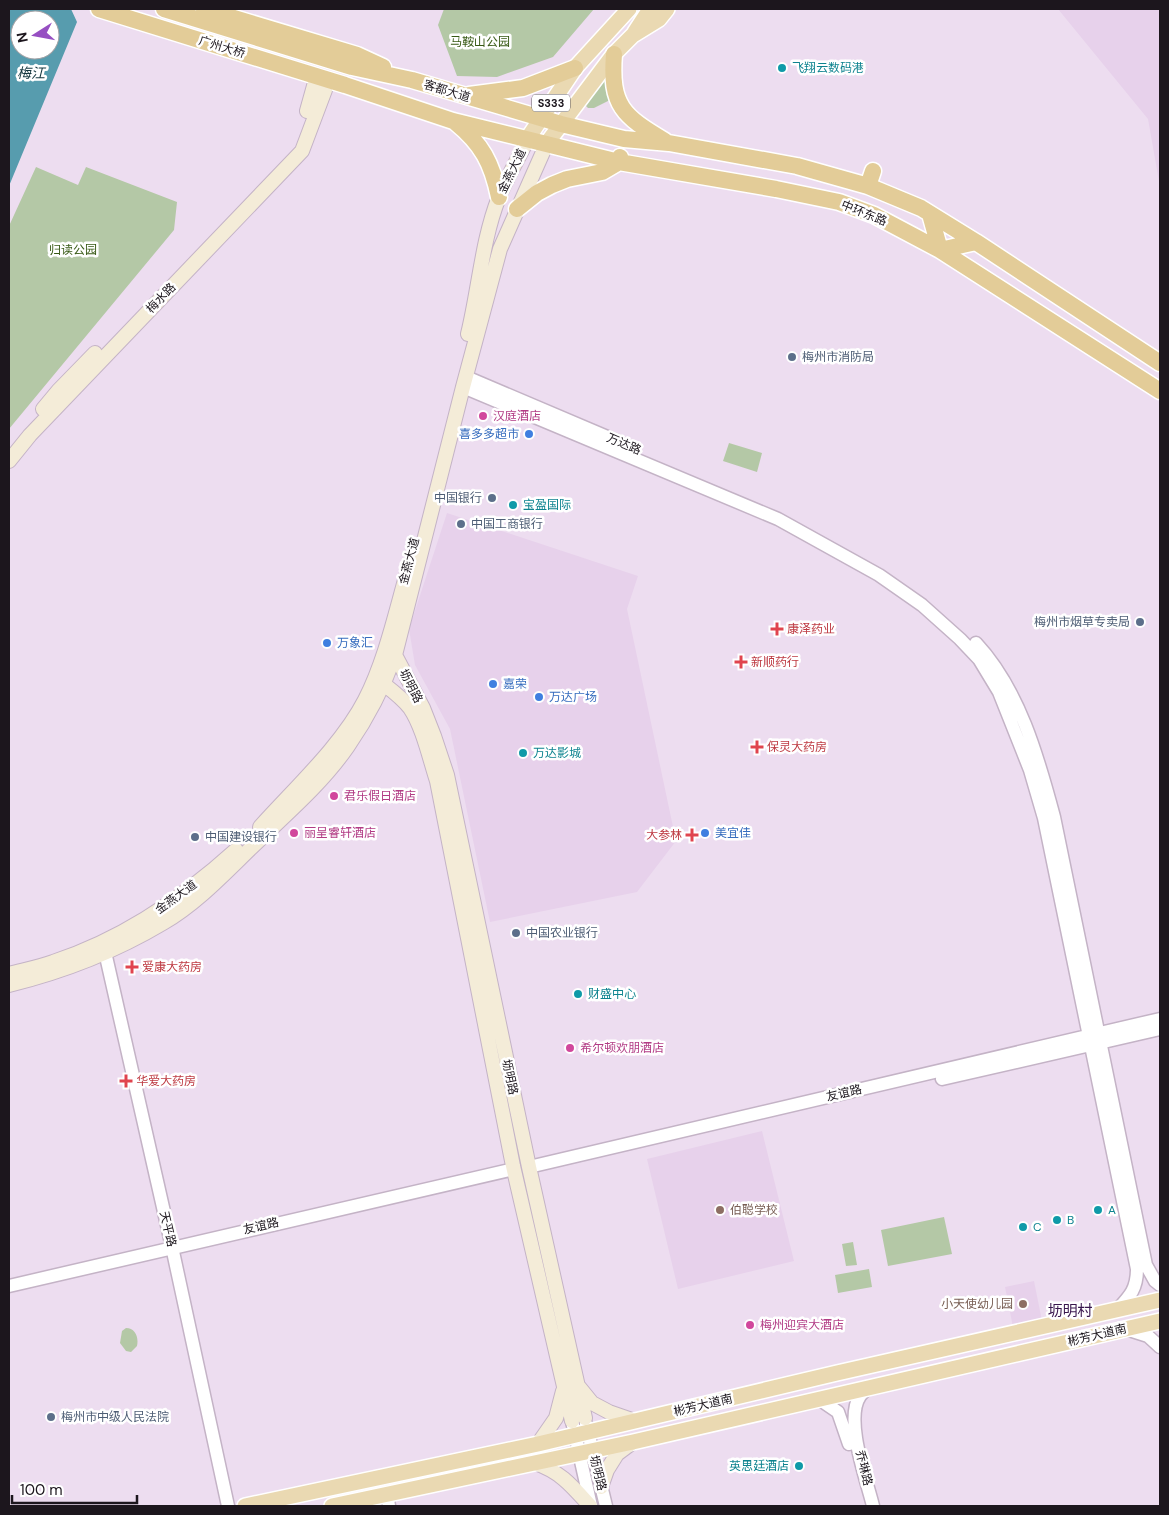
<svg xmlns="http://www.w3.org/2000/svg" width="1169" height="1515" viewBox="0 0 1169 1515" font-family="'DM Sans','Noto Sans SC',sans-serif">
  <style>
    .built { fill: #e7d1eb }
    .green { fill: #b4c8a6 }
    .water { fill: #579cae; fill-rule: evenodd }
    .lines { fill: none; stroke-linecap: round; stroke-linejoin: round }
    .tertiary-casing { stroke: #c4b3c6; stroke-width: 15 }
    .secondary-casing { stroke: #c4b3c6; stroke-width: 16 }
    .primary-casing { stroke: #fff; stroke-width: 18 }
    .trunk-casing { stroke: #fff; stroke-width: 19 }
    .tertiary { stroke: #fff; stroke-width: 12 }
    .secondary { stroke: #f4ecd8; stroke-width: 14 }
    .primary { stroke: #ead9b2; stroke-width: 15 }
    .trunk { stroke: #e3cc98; stroke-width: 16 }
    .culture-dot { fill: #0f9aa8; stroke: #fff; stroke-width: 2 }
    .service-dot { fill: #5c6f8a; stroke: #fff; stroke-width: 2 }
    .hotel-dot { fill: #d1479c; stroke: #fff; stroke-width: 2 }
    .shop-dot { fill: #3f7fe0; stroke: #fff; stroke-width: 2 }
    .health-dot { fill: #e0444e; stroke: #fff; stroke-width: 2 }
    .education-dot { fill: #8d6e63; stroke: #fff; stroke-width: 2 }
    .labels { text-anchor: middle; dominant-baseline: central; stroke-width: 5; stroke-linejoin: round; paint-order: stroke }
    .shield { fill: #fff; stroke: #605c61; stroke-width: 1 }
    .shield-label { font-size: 11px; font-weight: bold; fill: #1c161d }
    .park-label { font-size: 12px; fill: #375914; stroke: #fff }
    .street-label { font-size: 12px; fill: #1c161d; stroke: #fff }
    .culture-label { font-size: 12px; fill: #0d838f; stroke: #fff; text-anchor: start }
    .service-label { font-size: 12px; fill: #4e5e75; stroke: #fff; text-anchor: start }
    .hotel-label { font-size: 12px; fill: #b23c85; stroke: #fff; text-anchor: start }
    .shop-label { font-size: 12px; fill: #366cbe; stroke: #fff; text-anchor: start }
    .health-label { font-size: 12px; fill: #be3a42; stroke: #fff; text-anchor: start }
    .education-label { font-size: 12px; fill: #785e54; stroke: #fff; text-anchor: start }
    .water-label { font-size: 14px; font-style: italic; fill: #13353d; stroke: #fff }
    .quarter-label { font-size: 15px; fill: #39174e; stroke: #fff }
  </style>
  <rect width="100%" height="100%" fill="#edddf0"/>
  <path class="built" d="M1058,9h102v178l-12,-68z
    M447,513l191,63 -11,33 49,232 -39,51 -147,30 -40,-193 -35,-64 -6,-36z
    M762,1131l32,130 -116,28 -31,-130z
    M1034,1281l8,40 -29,6 -8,-40z"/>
  <path class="green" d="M444,9h150l-41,48 -56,20 -40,-1 -19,-51z
    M607,77l3,23 -16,8h-6l-4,-4z
    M36,167l42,18 8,-18 91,35 -3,28 -165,199v-203z
    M729,443l33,10 -5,19 -34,-11z
    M944,1217l8,37 -64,12 -7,-36z
    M853,1242l4,23 -11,1 -4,-22z
    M869,1269l3,18 -34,6 -3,-18z
    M126,1328c9,0 13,9 11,18l-6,6 -5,-1 -6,-8 2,-12z"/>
  <path class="water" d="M9,9h62l6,13 -68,164zM20,20h30v30h-30z"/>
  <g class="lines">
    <defs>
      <path id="tertiary" d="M466,377l153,65
        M463,387l315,132 101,56 43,30 38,34 19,20 20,33 31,78 14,48 93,451c0,20 -7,27 -20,41
        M976,643c43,46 62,114 78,174l92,448 9,16 5,4
        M105,952l67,295 56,259
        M942,1079l218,-50
        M529,1167l631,-148
        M9,1286l505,-117
        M1126,1329l22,7 12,11
        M868,1388c-2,2 -6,5 -8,8 -16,23 7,85 13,110
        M819,1399l19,13 11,32
        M572,1421l19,85
        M586,1424l20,82
        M387,1493l2,13"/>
      <path id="secondary" d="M307,111l7,-25
        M468,334c11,-45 14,-94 31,-137 8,-20 20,-39 29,-59
        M43,409l15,-18 37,-38
        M9,461l21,-26 272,-284 23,-61
        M395,655l28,53 11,28 13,39 82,392 56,251
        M385,685c9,7 18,14 25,23 13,19 20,52 27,73l76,385 59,255
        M260,827c34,-38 82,-82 105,-127 20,-39 30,-85 42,-127
        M9,974c15,-4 30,-7 44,-12 68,-22 130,-64 183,-112
        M9,985c53,-13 107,-34 154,-62 33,-19 61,-49 89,-76 33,-32 70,-63 96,-101 20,-29 35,-58 47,-91l68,-268 37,-138 47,-106
        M579,1387l13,16 17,9 26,9
        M538,1444l18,-26 7,-27
        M535,1463c26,9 37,23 55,43
        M601,1487l6,-17 10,-16 16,-12"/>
      <path id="primary" d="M635,32l15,-23
        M528,138l47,-70 54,-59
        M547,143l67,-89 19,-19 26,-16 8,-10
        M245,1506l293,-62 299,-71 323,-73
        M332,1506l301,-64 527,-121"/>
      <path id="trunk" d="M99,9l246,76 108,36 166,41 157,27 63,13 35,13 66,35 220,141
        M164,9l188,58 60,13 149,44 63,15 45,4 128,23 71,20 53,22 55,34 184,121
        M204,9l153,46 26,12
        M614,54c-4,52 9,62 51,87
        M469,95l54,-7 52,-20
        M455,122c27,22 37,41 44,75
        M868,186l5,-15
        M517,209l20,-16 15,-8 15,-6 35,-7 17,-10 1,-5
        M930,214l10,36 36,-8"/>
    </defs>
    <use href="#tertiary" class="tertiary-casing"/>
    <use href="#secondary" class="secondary-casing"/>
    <use href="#primary" class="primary-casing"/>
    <use href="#trunk" class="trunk-casing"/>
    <use href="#tertiary" class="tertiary"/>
    <use href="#secondary" class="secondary"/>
    <use href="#primary" class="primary"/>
    <use href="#trunk" class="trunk"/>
  </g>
  <g class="culture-dot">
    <circle cx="782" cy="68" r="5"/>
    <circle cx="513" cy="505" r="5"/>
    <circle cx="523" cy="753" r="5"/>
    <circle cx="578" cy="994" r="5"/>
    <circle cx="1098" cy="1210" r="5"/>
    <circle cx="1057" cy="1220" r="5"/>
    <circle cx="1023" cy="1227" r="5"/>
    <circle cx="799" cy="1466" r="5"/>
  </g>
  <g class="service-dot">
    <circle cx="792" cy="357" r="5"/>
    <circle cx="492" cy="498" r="5"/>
    <circle cx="461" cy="524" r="5"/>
    <circle cx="1140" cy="622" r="5"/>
    <circle cx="195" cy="837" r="5"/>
    <circle cx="516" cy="933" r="5"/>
    <circle cx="51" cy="1417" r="5"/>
  </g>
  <g class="hotel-dot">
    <circle cx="483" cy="416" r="5"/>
    <circle cx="334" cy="796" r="5"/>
    <circle cx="294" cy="833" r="5"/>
    <circle cx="570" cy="1048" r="5"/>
    <circle cx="750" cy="1325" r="5"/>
  </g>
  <g class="shop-dot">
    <circle cx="529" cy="434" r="5"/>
    <circle cx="327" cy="643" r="5"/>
    <circle cx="493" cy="684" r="5"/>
    <circle cx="539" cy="697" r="5"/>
    <circle cx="705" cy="833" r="5"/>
  </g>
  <g class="health-dot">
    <path d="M774.5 621.5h5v5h5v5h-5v5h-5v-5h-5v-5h5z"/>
    <path d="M738.5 654.5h5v5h5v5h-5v5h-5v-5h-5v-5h5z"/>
    <path d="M754.5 739.5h5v5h5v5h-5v5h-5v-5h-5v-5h5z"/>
    <path d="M689.5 827.5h5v5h5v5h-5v5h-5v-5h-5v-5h5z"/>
    <path d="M129.5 959.5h5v5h5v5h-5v5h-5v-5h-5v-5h5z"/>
    <path d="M123.5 1073.5h5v5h5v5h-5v5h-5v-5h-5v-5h5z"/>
  </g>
  <g class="education-dot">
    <circle cx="720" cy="1210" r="5"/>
    <circle cx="1023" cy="1304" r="5"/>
  </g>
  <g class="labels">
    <rect class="shield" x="532" y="94.5" width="38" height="17" rx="4"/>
    <g class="shield-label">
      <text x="551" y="103">S333</text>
    </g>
    <g class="park-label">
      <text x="480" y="42">马鞍山公园</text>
      <text x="73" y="250">归读公园</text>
    </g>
    <g class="street-label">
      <text transform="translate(222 47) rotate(17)">广州大桥</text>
      <text transform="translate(447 91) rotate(17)">客都大道</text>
      <text transform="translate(512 171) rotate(-64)">金燕大道</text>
      <text transform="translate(864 213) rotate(22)">中环东路</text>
      <text transform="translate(161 298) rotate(-46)">梅水路</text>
      <text transform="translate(624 444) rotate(23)">万达路</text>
      <text transform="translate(409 561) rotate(-75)">金燕大道</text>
      <text transform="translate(411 686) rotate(63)">坜明路</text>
      <text transform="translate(176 897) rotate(-36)">金燕大道</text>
      <text transform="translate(510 1077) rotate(78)">坜明路</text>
      <text transform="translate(844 1093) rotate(-13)">友谊路</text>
      <text transform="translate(261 1226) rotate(-13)">友谊路</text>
      <text transform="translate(168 1229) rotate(77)">天平路</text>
      <text transform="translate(1097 1335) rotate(-13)">彬芳大道南</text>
      <text transform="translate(703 1405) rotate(-13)">彬芳大道南</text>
      <text transform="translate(864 1468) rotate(76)">乔琳路</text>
      <text transform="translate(598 1473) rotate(76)">坜明路</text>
    </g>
    <g class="culture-label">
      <text x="792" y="68">飞翔云数码港</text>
      <text x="523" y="505">宝盈国际</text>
      <text x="533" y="753">万达影城</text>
      <text x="588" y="994">财盛中心</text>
      <text x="1108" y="1210">A</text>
      <text x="1067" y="1220">B</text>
      <text x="1033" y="1227">C</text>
      <text x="789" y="1466" text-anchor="end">英思廷酒店</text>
    </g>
    <g class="service-label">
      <text x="802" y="357">梅州市消防局</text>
      <text x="482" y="498" text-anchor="end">中国银行</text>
      <text x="471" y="524">中国工商银行</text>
      <text x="1130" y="622" text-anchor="end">梅州市烟草专卖局</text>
      <text x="205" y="837">中国建设银行</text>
      <text x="526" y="933">中国农业银行</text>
      <text x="61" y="1417">梅州市中级人民法院</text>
    </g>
    <g class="hotel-label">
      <text x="493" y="416">汉庭酒店</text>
      <text x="344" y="796">君乐假日酒店</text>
      <text x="304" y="833">丽呈睿轩酒店</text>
      <text x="580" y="1048">希尔顿欢朋酒店</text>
      <text x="760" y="1325">梅州迎宾大酒店</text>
    </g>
    <g class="shop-label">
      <text x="519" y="434" text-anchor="end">喜多多超市</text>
      <text x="337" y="643">万象汇</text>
      <text x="503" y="684">嘉荣</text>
      <text x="549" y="697">万达广场</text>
      <text x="715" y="833">美宜佳</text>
    </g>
    <g class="health-label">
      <text x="787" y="629">康泽药业</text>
      <text x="751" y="662">新顺药行</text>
      <text x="767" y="747">保灵大药房</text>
      <text x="682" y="835" text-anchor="end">大参林</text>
      <text x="142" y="967">爱康大药房</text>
      <text x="136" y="1081">华爱大药房</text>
    </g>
    <g class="education-label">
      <text x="730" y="1210">伯聪学校</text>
      <text x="1013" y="1304" text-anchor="end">小天使幼儿园</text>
    </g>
    <g class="water-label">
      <text x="31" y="73">梅江</text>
    </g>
    <g class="quarter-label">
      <text x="1070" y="1311">坜明村</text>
    </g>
  </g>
  <rect width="1169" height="1515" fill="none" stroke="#1c161d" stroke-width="20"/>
  <g transform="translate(35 35) rotate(259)"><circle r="24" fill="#ffffff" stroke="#a4a2a5"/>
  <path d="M0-4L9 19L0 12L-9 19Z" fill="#964fc2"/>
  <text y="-8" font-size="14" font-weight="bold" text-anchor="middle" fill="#1c161d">N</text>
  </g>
  <path d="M12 1495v8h125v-8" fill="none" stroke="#1c161d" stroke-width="2.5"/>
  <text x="20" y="1495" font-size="15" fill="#1c161d" stroke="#ffffff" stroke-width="4" paint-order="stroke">100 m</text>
</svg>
